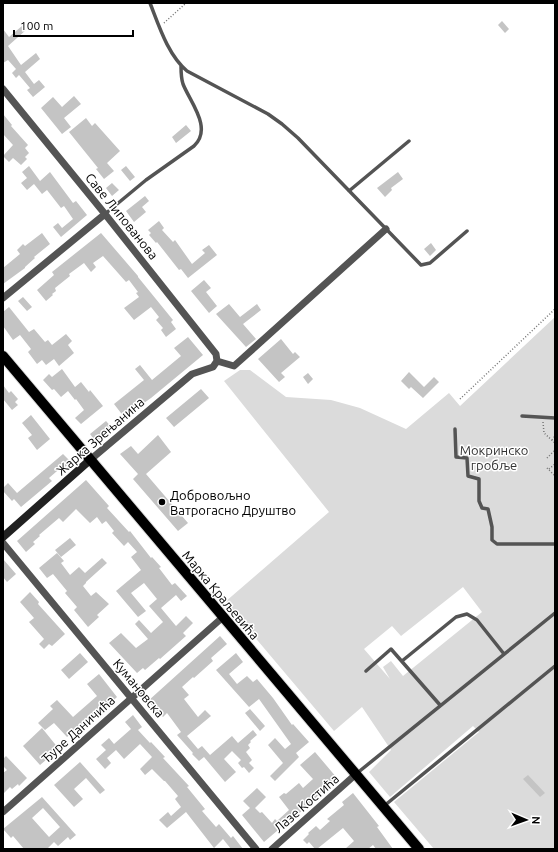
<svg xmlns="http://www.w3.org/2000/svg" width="558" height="852" viewBox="0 0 558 852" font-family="Ubuntu,sans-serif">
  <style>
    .green { fill: #dbdbdb; fill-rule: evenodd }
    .building { fill: #c4c4c4; fill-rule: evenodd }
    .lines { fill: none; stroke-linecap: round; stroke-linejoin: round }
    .primary-casing { stroke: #dbdbdb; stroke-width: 12 }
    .path { stroke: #767676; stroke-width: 1.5; stroke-dasharray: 1 2; stroke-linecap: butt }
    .lane { stroke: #545454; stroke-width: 3.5 }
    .street { stroke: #545454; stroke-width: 7 }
    .secondary { stroke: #212121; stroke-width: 8 }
    .primary { stroke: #000; stroke-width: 10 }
    .poi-dot { fill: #000; stroke: #fff; stroke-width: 1.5 }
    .labels { text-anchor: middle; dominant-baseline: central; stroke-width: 3; stroke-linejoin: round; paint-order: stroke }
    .street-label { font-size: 13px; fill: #000; stroke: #fff }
    .park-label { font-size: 13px; fill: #323232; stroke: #fff }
    .poi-label { font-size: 13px; fill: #000; stroke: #fff; text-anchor: start }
  </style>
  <rect width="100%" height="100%" fill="#fff"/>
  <path class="green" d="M555,317v532h-121l-40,-47 85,-70 -6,-6 -83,71 -21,-25 22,-22 -29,-43 -28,24 -109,-129 104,-90 -105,-131 16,-11h10l36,27 45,3 29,8 46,21 43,-36 11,13zM463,587l19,25 -79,64 -12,-15 -8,6 7,12 -26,-30 28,-23 9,10z"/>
  <path class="building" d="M502,21l7,8 -4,4 -7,-8z
    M22,26l4,4 -18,16 13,19 15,-12 4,6 -15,13 9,12 5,-4 6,7 -12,10 -6,-7 3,-2 -11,-13 -3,3 -4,-5 4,-4 -8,-9 -5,3v-34l6,8z
    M74,96l7,8 -17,14 7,9 -9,7 -21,-26 12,-11 9,10z
    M3,114l9,11 -1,1 17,19 -3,3 4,5 -4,4 2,2 -6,6 -8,-7 -4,4 -6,-6 10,-11 -10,-11z
    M86,118l6,8 3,-3 25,28 -13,12 7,8 -10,8 -8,-10 2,-1 -29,-36z
    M186,125l5,6 -15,12 -4,-6z
    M29,166l11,15 10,-9 23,31 3,-2 11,14 -26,22 -8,-10 5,-4 4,5 11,-9 -9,-13 -3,2 -14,-18 -5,4 -8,-10 -7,6 -6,-7 6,-5 -5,-6z
    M126,166l9,11 -5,4 -9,-11z
    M398,172l5,7 -12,9 1,2 -7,7 -8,-9z
    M112,183l7,7 -7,6 -6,-8z
    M145,196l4,5 -7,6 4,5 -12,10 -8,-11z
    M159,221l5,7 -2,2 11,12 2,-2 17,24 13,-11 -3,-3 7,-5 8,10 -29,23 -7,-9 -2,1 -22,-28 -1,1 -7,-8 2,-2 -3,-3z
    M42,233l8,11 -16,13 1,1 -10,9v1l-22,16v-16l17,-14 -3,-4 6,-6 2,2z
    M101,233l37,43v1l35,43 -2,2 5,7 -10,8 -5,-7 2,-2 -7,-8 3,-3 -8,-10 -17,13 -10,-12 15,-11 -3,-4 2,-1 -9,-12 -3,2 -23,-26 -10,7 3,4 -5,5 -7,-9 -15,11 1,2 -15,12 1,3 -4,3 1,1 -7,6 -9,-11 17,-15 -2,-3z
    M431,243l5,7 -6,6 -6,-7z
    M204,280l7,8 -5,4 11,14 -8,7 -18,-22z
    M23,297l9,10 -5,4 -9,-10z
    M229,304l11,13 17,-13 4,6 -18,14 13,15 -10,8 -30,-33z
    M9,307l20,25 5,-3 11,13 3,-2 4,5 14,-11 6,7 -4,4 6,8 -15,13 -5,-7 -8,6 -4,-5 -5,4 -9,-12 3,-3 -11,-14 -7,5 -10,-14v-14z
    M188,337l15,18 -52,43 -27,19 -10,-13 30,-24 -9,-11 5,-4 12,15 29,-24 -7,-8z
    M281,339l12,15 2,-2 5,5 -19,16 4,4 -6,5 -21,-23z
    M62,369l13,18 6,-5 8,10 1,-2 13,16 -22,18 -6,-6 9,-8 -8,-11 -1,1 -7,-9 -7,6 -7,-8 -2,1 -9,-10 6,-6 3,3z
    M409,372l15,15 10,-10 5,5 -16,16 -12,-11 -2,2 -8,-8z
    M308,373l5,6 -5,5 -5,-7z
    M3,385l6,8 2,-2 7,8 -3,3 3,3 -6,5 -9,-11z
    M201,389l8,9 -35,29 -8,-9z
    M31,415l19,24 -13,11 -9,-12 4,-3 -10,-12z
    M106,421l7,8 -17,13 -6,-8z
    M158,435l13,17 -25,22 42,49 -10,8 -45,-52 5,-5 -18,-20 11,-8 7,8z
    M63,454l8,8 -6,5 -1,-2 -15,13 3,3 -31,26 -7,-8 -2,2 -9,-10v-3l5,-5 9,10z
    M86,480l23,26 -2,2 22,24 1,-1 21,27 1,-1 9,10 -2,1 13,17 3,-2 12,13 -6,5 -5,-6 -15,13 15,18 10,-10 7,7 -10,10 3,3 -26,23 -1,-1 -14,12 -2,-2 -6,5 -28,-30 12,-10 15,15 12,-9 -13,-15 4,-4 12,13 12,-11 -14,-16 8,-7 -13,-16 -13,10 15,18 -8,6 -22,-26 25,-21 -10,-13 6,-5 -9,-10 -4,4 -12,-13 2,-2 -8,-10 -4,3 -5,-7 -7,6 -14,-14 -13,13 -4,-4 -20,17 1,1 -7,6 2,2 -9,8 -9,-11z
    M70,538l6,7 -15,12 -6,-7z
    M57,553l7,8 -3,2 9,12 9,-8 6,6 17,-15 5,5 -21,19v1l-3,3 8,10 5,-4 13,12 -12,11 2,2 -11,10 -14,-17 3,-3 -12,-14 2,-2 -14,-17 -6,4 -8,-10z
    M3,559l13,15 -9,8 -4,-5z
    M30,592l9,10 -1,2 27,30 -13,12 -3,-2 -5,5 -5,-5 5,-5 -15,-17 5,-4 -14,-16z
    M220,636l7,8 -16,14 2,3 -19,17 -1,-1 -11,10 7,8 -5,4 14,18 7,-7 6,6 -24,20 11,13 4,-3 8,9 22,-19 6,7 15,-13 4,5 -7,6 1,1 -3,3 2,3 -4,4 6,8 -3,3 5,5 -5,5 -5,-6 -2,1 -4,-5 3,-3 -9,-9 -8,8 12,13 -11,10 -21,-25 -5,4 -7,-7 1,-1 -16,-18 4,-3 -14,-19 -4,4 -15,-16z
    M80,653l8,9 -19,17 -8,-9z
    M236,653l7,9 -14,12 8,10 10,-8 6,6 4,-3 16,19 19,27 1,-1 16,18 -13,11 3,4 -24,24 -5,-5 13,-13 -15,-18 7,-7 10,11 6,-5 -32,-45 -10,8 -33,-37z
    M99,674l18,23 -17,16 -1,-1 -10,8 -1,-1 -21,18 -13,-14 -9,7 -7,-7 15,-14 -3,-3 7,-6 16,17 24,-21 -10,-12z
    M250,709l15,17 -5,5 -15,-18z
    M133,715l9,12 -4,3 12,13 1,-1 14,15 -2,1 26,28 -2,1 18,22 -3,2 14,16 3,-3 12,14 2,-2 10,13h-12l-8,-10 -9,9 -28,-36 -19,16 -8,-8 9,-8 3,4 10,-9 -6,-8 3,-3 -13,-15h-1l-12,-12 -7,6 -5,-6 12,-12 -12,-13 -16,15 -8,-9 -9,8 4,5 -6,6 -9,-10 10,-9 -5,-5 8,-7 5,6 17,-15 -6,-7z
    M42,728l17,21 -19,16 -17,-19z
    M315,752l22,26 -45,42 -1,-1 -27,23 -22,-27 8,-7 -7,-7 14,-13 9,9 -11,11 5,5 2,-1 10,11 3,-4 2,2 12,-11 -10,-13 5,-4 2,1 13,-11 4,5 10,-9 -13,-14z
    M6,756l21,22 -8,8 -1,-2 -6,5 -2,-2 -7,7v-21l4,-3 -4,-4v-7z
    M80,762l25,28 -5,4 -14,-16 -12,11 9,10 -9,8 -20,-22z
    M528,775l17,18 -5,4 -17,-18z
    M353,793l26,33 -2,1 16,22h-17l-3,-4 -5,4h-23l9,-8 -11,-13 -26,21h-2l-6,-7 -2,2 -4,-4 6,-6 -1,-1 8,-7 4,4 10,-9 -3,-2 17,-14 -2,-3z
    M42,797l34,38 -6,5 -2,-3 -10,9 -4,-4 -7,7h-23l-11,-13 -2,2 -8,-9zM43,808l17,19 -11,10 -17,-19z"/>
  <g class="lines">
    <defs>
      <path id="primary" d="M3,356l416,493"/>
    </defs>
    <use href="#primary" class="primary-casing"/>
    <path class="path" d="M164,23l22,-20
      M460,399l95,-90
      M543,422l1,11 11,10
      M552,440l3,-4
      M547,458l8,-8
      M547,468l8,8
      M549,469l6,-5"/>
    <path class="lane" d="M150,3c9,23 18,52 37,68l81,43 14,10 16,14 123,127 9,-2 37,-32
      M349,191l60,-50
      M105,214l41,-34 48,-34c19,-18 -4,-44 -11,-62 -2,-6 -2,-12 -2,-18
      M522,416l33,2
      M455,429l1,28 11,1 1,18 11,3v22l3,7 6,1 4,18v13l5,4h58
      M402,661l54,-44 11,-3 10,6 27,34
      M366,671l25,-22 49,56
      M356,774l199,-161
      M384,806l171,-140"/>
    <path class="street" d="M3,89l102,125 111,140 1,7
      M3,298l102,-84
      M217,361l17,5 152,-137
      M90,460l102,-86 21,-7 4,-6
      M3,543l253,306
      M3,812l220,-195
      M272,849l83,-74"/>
    <path class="secondary" d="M3,537l87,-77"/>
    <use href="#primary" class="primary"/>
  </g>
  <circle class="poi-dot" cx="162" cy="502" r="4"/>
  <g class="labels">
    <g class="street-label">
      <text transform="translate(122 216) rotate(51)">Саве Липованова</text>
      <text transform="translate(100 436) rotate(-41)">Жарка Зрењанина</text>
      <text transform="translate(221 595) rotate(50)">Марка Краљевића</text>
      <text transform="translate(139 688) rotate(50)">Кумановска</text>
      <text transform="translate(78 729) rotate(-42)">Ђуре Даничића</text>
      <text transform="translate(306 803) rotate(-41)">Лазе Костића</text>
    </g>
    <g class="park-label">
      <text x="494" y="450">Мокринско<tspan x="494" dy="15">гробље</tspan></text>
    </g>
    <g class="poi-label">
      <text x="170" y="495">Добровољно<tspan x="170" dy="15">Ватрогасно Друштво</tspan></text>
    </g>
  </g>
  <rect width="558" height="852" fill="none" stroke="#000000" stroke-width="8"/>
  <g transform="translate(526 820) rotate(92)" stroke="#ffffff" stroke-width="3" paint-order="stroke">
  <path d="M0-3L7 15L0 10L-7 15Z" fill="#000000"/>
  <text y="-6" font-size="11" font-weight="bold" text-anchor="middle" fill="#000000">N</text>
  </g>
  <path d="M14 30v6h119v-6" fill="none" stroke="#000000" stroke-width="2"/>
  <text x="20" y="30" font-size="12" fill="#000000" stroke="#ffffff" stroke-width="3" paint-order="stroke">100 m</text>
</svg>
